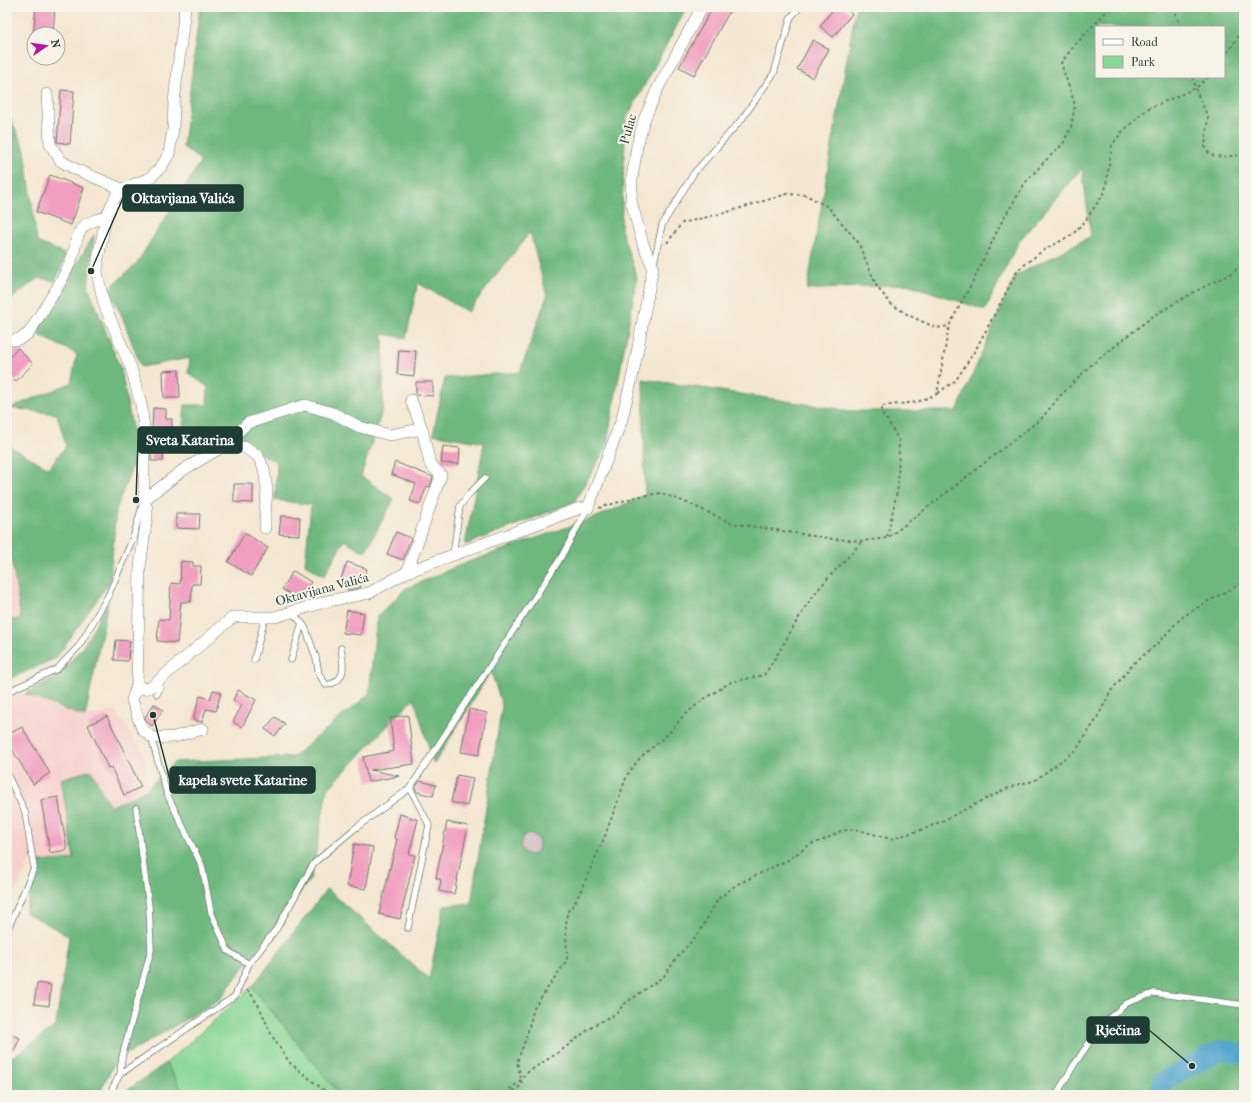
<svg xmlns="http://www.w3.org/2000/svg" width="1251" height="1102" viewBox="0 0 1251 1102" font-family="'IM FELL French Canon',serif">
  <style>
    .built { fill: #f7d0cc }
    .industrial { fill: #d2bec3 }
    .green { fill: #88d796; stroke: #548a65 }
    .forest { fill: #6eb87f; stroke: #467a5a; fill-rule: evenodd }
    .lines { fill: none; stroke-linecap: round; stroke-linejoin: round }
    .river { stroke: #52a6ce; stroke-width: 20 }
    .building { fill: #f19ec0 }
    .service-casing { stroke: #6a786b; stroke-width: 7 }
    .minor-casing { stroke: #6a786b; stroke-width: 12 }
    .path { stroke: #6a786b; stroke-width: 2; stroke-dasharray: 3 3; stroke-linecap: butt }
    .service { stroke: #fff; stroke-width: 5.5 }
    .minor { stroke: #fff; stroke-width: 11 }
    .labels { text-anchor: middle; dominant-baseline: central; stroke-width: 4; stroke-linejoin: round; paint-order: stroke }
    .street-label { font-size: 13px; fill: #1f3d34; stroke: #f7f3e8 }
    .leader { fill: none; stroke: #1f3d34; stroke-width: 1.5 }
    .callout-dot { fill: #1f3d34; stroke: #f7f3e8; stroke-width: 1.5 }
    .callout { fill: #1f3d34; stroke: #1f3d34; stroke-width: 1.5 }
    .callout-label { font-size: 14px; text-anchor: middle; font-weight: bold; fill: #fff }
  </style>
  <rect width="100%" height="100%" fill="#f7f3e8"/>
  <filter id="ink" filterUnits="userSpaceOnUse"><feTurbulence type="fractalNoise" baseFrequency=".025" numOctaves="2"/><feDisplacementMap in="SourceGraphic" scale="8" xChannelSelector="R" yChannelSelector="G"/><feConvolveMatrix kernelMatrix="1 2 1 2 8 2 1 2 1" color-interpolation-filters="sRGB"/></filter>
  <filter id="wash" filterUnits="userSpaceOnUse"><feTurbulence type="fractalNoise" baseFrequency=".012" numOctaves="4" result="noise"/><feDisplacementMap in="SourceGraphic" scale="16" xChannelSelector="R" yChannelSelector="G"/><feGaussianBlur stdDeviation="0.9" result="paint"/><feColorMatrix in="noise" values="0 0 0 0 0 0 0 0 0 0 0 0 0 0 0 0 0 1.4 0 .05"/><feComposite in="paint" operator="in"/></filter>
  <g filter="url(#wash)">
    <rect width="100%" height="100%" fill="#f4e7d2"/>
    <path class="built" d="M7,529l14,91h-14z
      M25,694l60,23 30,-6 30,44 1,35 -36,17 -36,52 -45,3 -22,52v-217z"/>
    <path class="industrial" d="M529,833l5,1 6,9 -1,6 -4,5 -6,1 -6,-3 -3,-7 3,-9z"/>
    <path class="green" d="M252,987l88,108h-155l-19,-32z"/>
    <path class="forest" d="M200,7h487l-61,112 -5,110 16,49 -31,170 -32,54 -109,43 19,-102 -51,-9 12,-56 75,-6 27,-76 -17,-64 -62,80 -50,-29 -12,55 -23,-4v74l-22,68 33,23 -29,53 -21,-12 -20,36 -19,-12 6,-59 -36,-5 2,-38 -60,-30 -36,13 4,-40h22l1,-18 -20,-14 2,-15 -49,9 -19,-51 -13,-27 28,-26 64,-102 -18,-14z
      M856,7h388v1088h-904l-88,-108 75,-98 102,90 15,-73 27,-3 31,-197 -11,-35 -57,93 -20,-66 -87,92 -16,88 -91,121 -98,58 -8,7 -16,31h-91v-40l7,1 42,-30 13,-90 -44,-24 15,-50 34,-3 -13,-80 30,-9 19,37 36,-17 28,-28 119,-5 76,-63 8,-77 28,-28 55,-24 139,-49 46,-21 -2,-116 208,32h106l58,-135 76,-40 -9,-68 -63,73 -34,69 -78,-26 -100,6zM1096,27h128v50h-128zM529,833c11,3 13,13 6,21l-6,1 -6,-3 -3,-7 3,-9z
      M7,111l18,39 12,92 30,13 -12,26 -17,-3 -28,22 -3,-3z
      M94,235l-6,51 33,84 16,84 -21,56 -6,71 -54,77 -49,22v-60l14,-1 -14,-90v-84l42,23 17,-22 -9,-32 -47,-6 61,-25 6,-29 -42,-21z
      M108,602l-23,115 -60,-23 31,-16 27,-31z
      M166,1063l19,32h-64z"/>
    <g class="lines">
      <path class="river" d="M1159,1095l4,-14 58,-31 23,4"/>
    </g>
    <g id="blocks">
      <path class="building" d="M36,7h19l-2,27h-20z
        M713,7h19l-38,68 -15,-8z
        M835,7h9l8,7 -19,23 -13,-11z
        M813,40l16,9 -16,29 -16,-9z
        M61,90l13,1 -4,53 -13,-2z
        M50,175l34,13 -13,37 -35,-13z
        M18,348l15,16 -17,17 -2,-2 -7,6v-25z
        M399,350l17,1 -2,25 -17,-2z
        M179,370l1,28h-16l-1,-27z
        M416,382h17v14l-17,-1z
        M153,408l13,1v10h6v27h-7v3l-2,-1v13h-12z
        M443,446l17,2 -1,16 -18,-1z
        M395,462l38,15 -3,10 -3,-1 -7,18 -10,-3 6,-17 -25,-10z
        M234,484h19v19l-19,-1z
        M176,514h24l-1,15 -23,-1z
        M281,516l19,1 -1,18 -20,-1z
        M396,532l15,6 -8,22 -16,-6z
        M245,533l23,15 -17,28 -23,-14z
        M181,561l12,1v4h8l-1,18h-8l-1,18h-10l-4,41 -20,-2 2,-22 10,1 2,-37 9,1z
        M347,562l20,7 -7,19 -13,2 2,-7 -8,-4z
        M293,571l18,11 -7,12h-14l-8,-5z
        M347,610l17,3 -3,22 -18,-2z
        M116,640l14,1 -2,20 -14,-1z
        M213,690l8,2 -5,19 -10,-2 -4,13 -9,-2 7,-24 10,3z
        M238,690l18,10 -14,27 -9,-5 9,-17 -9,-5z
        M154,704l9,6 -11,16 -5,-4 -2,-5z
        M469,709l18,4 -8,42 -18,-3z
        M408,715l6,49 -43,6 28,6 -31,6 -5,-25 31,-6 -4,-33z
        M107,716l34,71 -17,8 -13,-28 -3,1 -20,-43z
        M275,717l10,7 -10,12 -10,-7z
        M22,727l28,46 -17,11 -26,-43v-6z
        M457,775l16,3 -6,28 -16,-4z
        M420,781l16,4 -3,11 -16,-4 -2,-4z
        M58,797l9,53 -17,3 -9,-53z
        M400,814l18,6 -9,34 6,1 -15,64 -21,-5 18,-75 -3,-1z
        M447,822l21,4 -14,68 -15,-3 2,-11 -5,-2z
        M354,844l19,3 -7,42 -19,-3z
        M37,983l14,2 -2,21 -15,-2z
        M7,1033l13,5 -6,13 -7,-3z"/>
    </g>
  </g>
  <g filter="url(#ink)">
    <use href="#blocks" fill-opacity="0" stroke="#6a786b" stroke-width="1"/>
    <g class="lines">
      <defs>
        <path id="service" d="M654,263l8,-38 32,-52 48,-54 32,-46 17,-56 9,-10
          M453,555l7,-49 9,-12 16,-16
          M292,612l13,15 11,31 3,16 7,11c21,-3 18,-20 15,-37
          M254,660l11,-43
          M291,660l11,-37
          M156,683l4,5 -3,6
          M7,692l50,-23 22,-23 29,-50 25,-58 10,-35
          M7,774l18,38 9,56 -27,63
          M408,928l21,-103 -19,-37
          M249,964l28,-36 37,-65 39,-33 57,-42 150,-229 28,-51
          M120,1074l115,-78 14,-32 -21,-13 -17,-39 -9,-46 -35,-72 -14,-50v-6
          M109,1095l11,-21 2,-17 29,-107 -2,-43 -13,-99
          M1056,1095l18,-30 27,-40 26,-22 27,-10 90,12"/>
        <path id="minor" d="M185,7l-11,95 -1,27 -4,25 -8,13 -11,11 -28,11 -6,7 -10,21 -8,42 -1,14 7,31 27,64 10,36 3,24v72l3,9v7l-7,51 -3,118 7,4 7,-2 82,-70h42l53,-16 41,-8 38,-21 34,-97 -11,-11 -8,-35 -11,-29
          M47,94l3,50 11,17 14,8 47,20
          M7,339c9,3 15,-1 22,-6 14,-24 35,-52 44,-78 3,-9 3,-21 10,-28 7,-6 15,-8 23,-10
          M220,448l28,-25 57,-18 28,8 27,14 30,8 32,-6
          M144,500l39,-30 37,-22 24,-1 14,9 6,13 3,21 -2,25v13
          M407,572l173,-64h8l33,-86 12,-48 20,-107 -10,-23 -12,-43 1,-22 5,-33 7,-26 13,-30 45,-83
          M137,685l-5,15 10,29 6,5 5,4 21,-1 29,-8"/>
      </defs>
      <use href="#service" class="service-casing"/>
      <use href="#minor" class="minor-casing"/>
      <path class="path" d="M1174,7l6,20
        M1224,58l20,-30
        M1193,77l4,16 11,24 -3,30 5,8 12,2 22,-2
        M667,243l15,-20 42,-10 63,-19 19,1 22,12 30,35 19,45 14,17 19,12 27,12 12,-2
        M938,393l18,-13 20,-31 42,-79 23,-18 32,-18 12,-13 20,-29 7,-47 11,-14 24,-22 49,-21 12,-11
        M599,508l37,-11 25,-4 29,11 41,19 102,16 29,2 25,-3 27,-20 128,-100 17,-21 32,-32 62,-49 41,-24 36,-18 14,-10
        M887,537l11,-50 1,-46 -11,-20 -6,-7v-8l35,-4 20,-8 12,-68 25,-47 27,-56 24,-40 20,-22 18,-17 8,-17 4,-22 -14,-42 12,-16 38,-40
        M247,990l4,4 9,14 12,28 18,27 40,32
        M499,1095l9,-4 13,-11 4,-6 34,-22 37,-28 21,-11 6,-8 41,-29 15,-21 20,-22 19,-34 18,-14 52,-25 23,-16 15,-5 15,-8 14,-2 36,10 10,-3 26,-8 19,-9 58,-29 15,-6 15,-3 42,-31 20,-30 15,-29 23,-28 23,-19 24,-26 22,-14 41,-22
        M508,1095l10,-7 4,-4 -5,-22 9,-24 8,-30 33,-48 -1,-31 1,-17 8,-9 30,-67 22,-61 13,-17 29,-25 14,-17 21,-17 27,-17 33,-7c17,-24 30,-52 47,-76 15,-21 35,-38 51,-58"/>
      <use href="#service" class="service"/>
      <use href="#minor" class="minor"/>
    </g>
  </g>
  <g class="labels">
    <g class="street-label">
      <text transform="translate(628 129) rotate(-74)">Pulac</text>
      <text transform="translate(322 589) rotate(-15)">Oktavijana Valića</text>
    </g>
  </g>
  <path class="leader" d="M91 271L123 198M136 500L138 440M153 715L170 780M1192 1066L1149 1030"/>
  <g class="callout-dot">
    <circle cx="91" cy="271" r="4"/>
    <circle cx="136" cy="500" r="4"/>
    <circle cx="153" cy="715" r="4"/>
    <circle cx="1192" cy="1066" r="4"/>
  </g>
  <g class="callout">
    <rect x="123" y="185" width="120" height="26" rx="4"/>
    <rect x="138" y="427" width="104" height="26" rx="4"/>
    <rect x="170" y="767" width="145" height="26" rx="4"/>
    <rect x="1087" y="1017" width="62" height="26" rx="4"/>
  </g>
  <g class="callout-label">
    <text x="183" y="203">Oktavijana Valića</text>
    <text x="190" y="445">Sveta Katarina</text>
    <text x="243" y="785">kapela svete Katarine</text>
    <text x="1118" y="1035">Rječina</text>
  </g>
  <rect width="1251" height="1102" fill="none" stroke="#f7f3e8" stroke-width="24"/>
  <rect x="1095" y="26" width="130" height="52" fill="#f7f3e8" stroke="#a1aaa0"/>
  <rect x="1103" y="39" width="20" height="6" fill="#ffffff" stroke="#a1aaa0"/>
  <text x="1131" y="46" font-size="12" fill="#1f3d34">Road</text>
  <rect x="1103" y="56" width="20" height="12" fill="#88d796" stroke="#a1aaa0"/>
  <text x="1131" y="66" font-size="12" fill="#1f3d34">Park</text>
  <g transform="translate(46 46) rotate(77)"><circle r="19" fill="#f7f3e8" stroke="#a1aaa0"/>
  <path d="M0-3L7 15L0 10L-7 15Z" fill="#b5179e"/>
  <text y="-6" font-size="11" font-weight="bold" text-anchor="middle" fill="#1f3d34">N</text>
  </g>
</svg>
